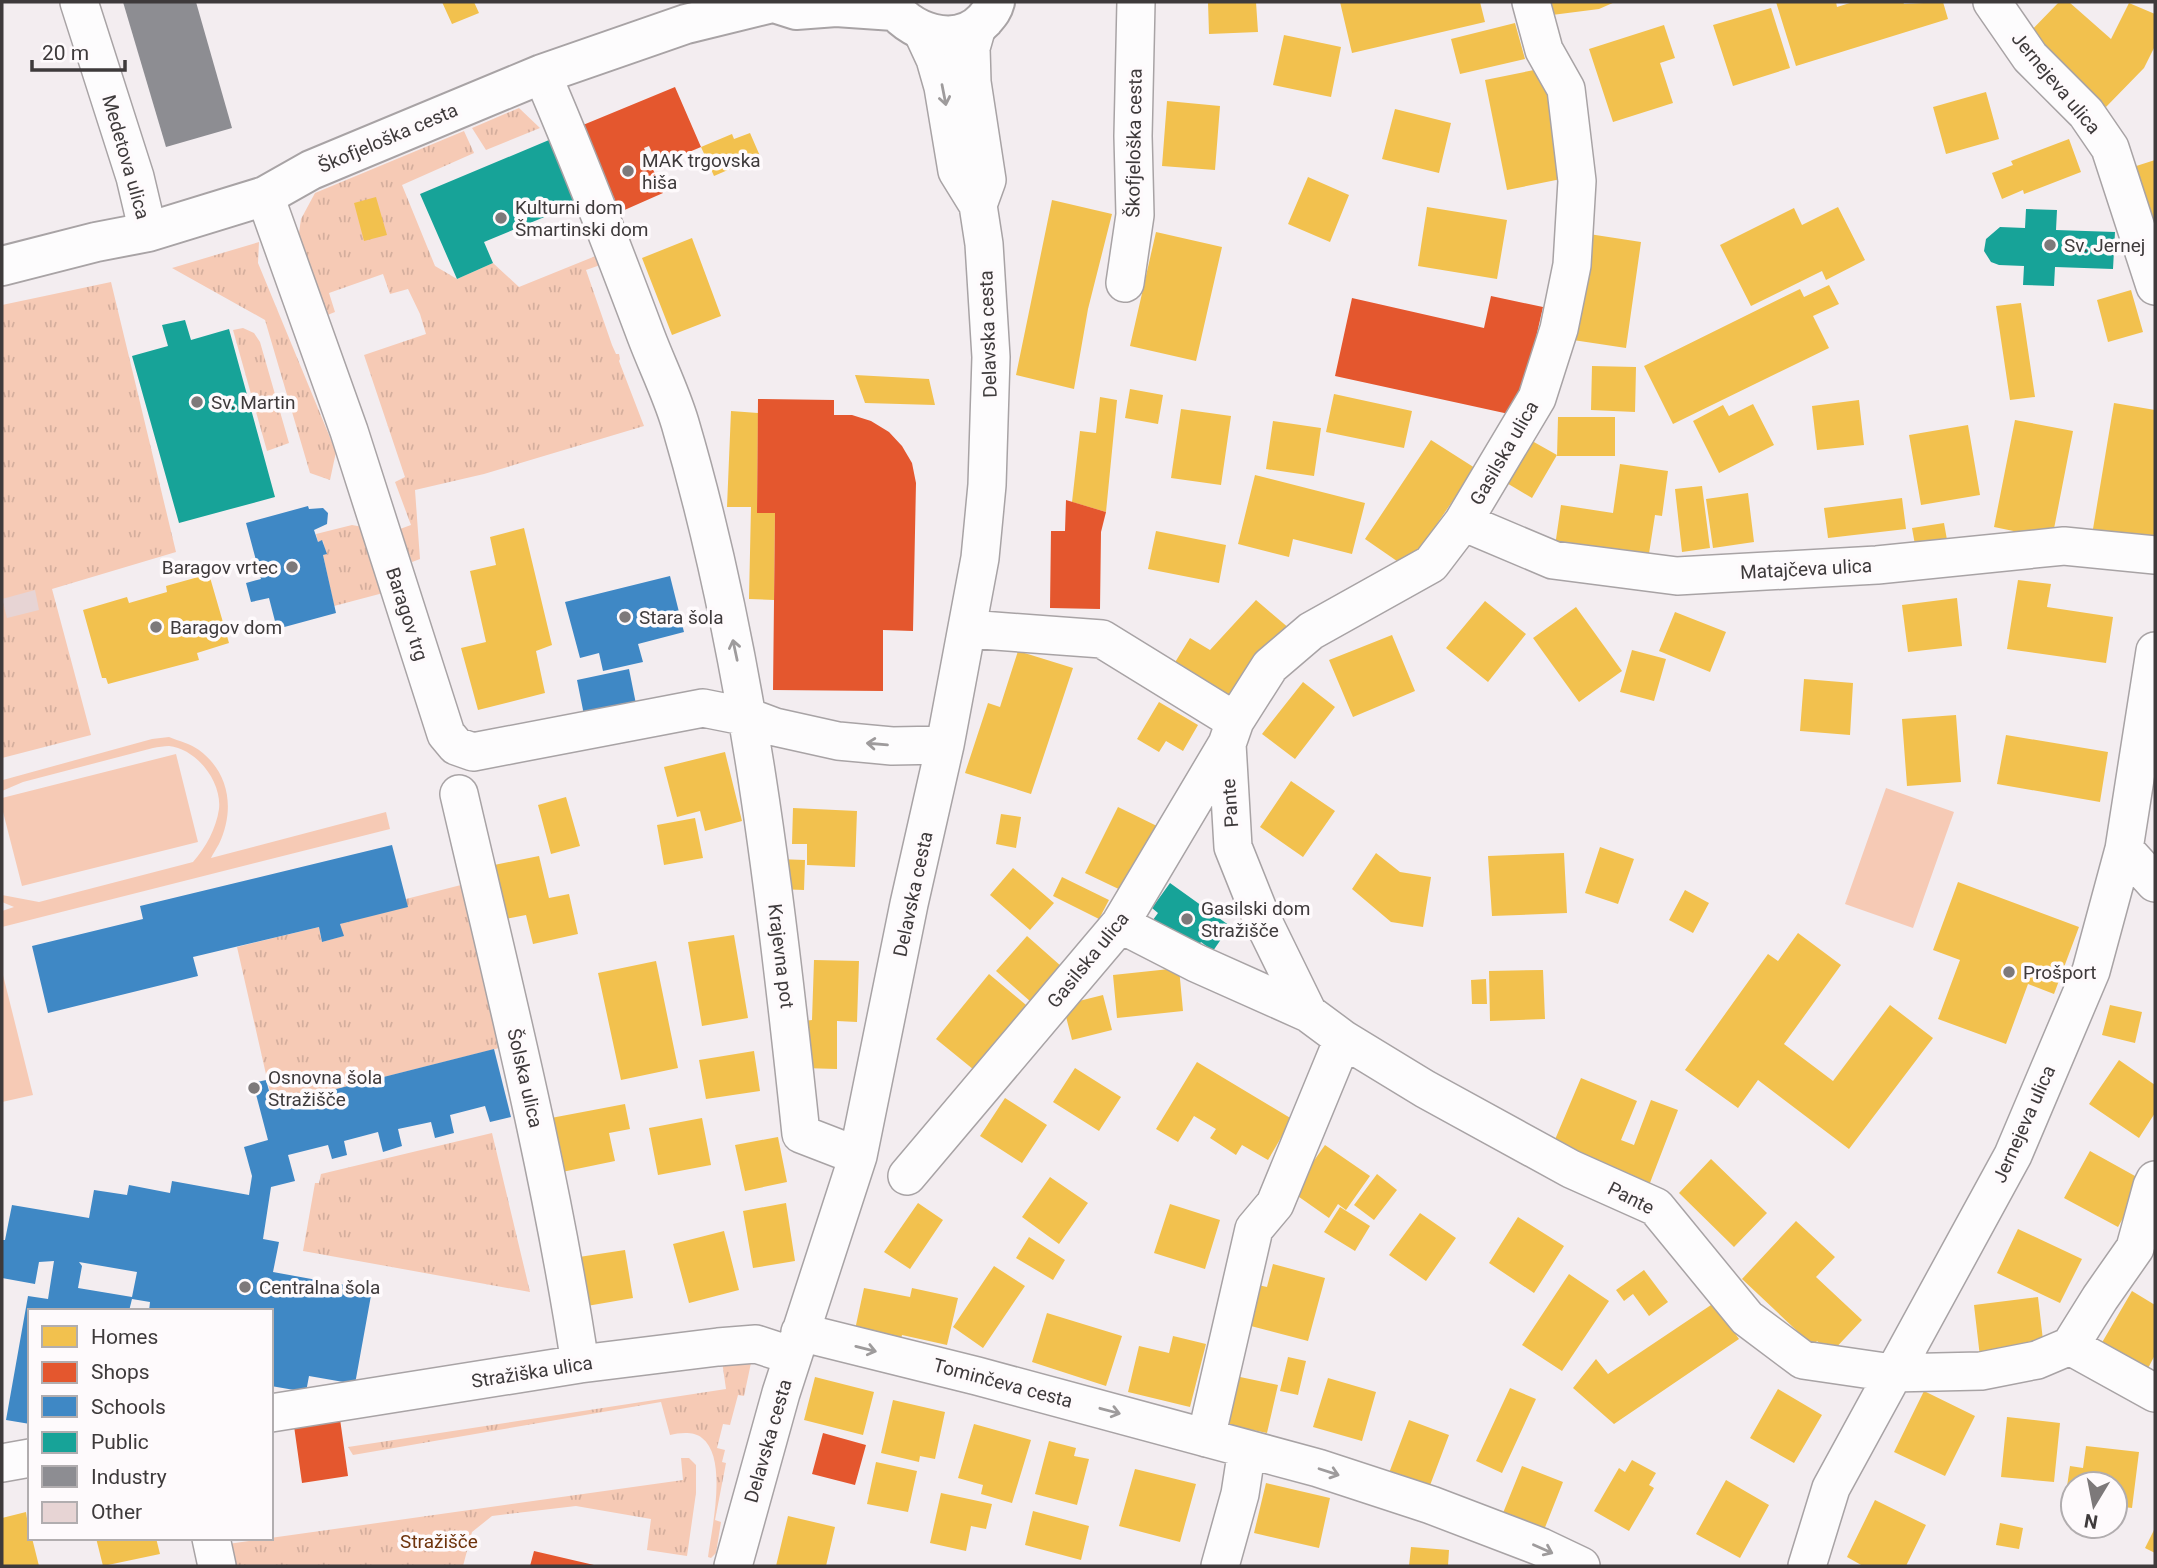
<svg xmlns="http://www.w3.org/2000/svg" width="2157" height="1568" viewBox="0 0 2157 1568" font-family="Roboto,sans-serif">
  <style>
    .grass { fill: url(#grass-tufts) }
    .pitch { fill: #f6cab5 }
    .homes { fill: #f2c14e }
    .shops { fill: #e4572e }
    .schools { fill: #3f88c5; fill-rule: evenodd }
    .public { fill: #17a398 }
    .industry { fill: #8d8d92 }
    .building { fill: #e7d4d4 }
    .lines { fill: none; stroke-linecap: round; stroke-linejoin: round }
    .street-casing { stroke: #a8a3a5; stroke-width: 40 }
    .secondary-casing { stroke: #a8a3a5; stroke-width: 42 }
    .street { stroke: #fdfcfd; stroke-width: 37 }
    .secondary { stroke: #fdfcfd; stroke-width: 38 }
    .oneway { stroke: #9e9b9c }
    .poi-dot { fill: #7d797a; stroke: #fefafc; stroke-width: 2.5 }
    .labels { text-anchor: middle; dominant-baseline: central; stroke-width: 7; stroke-linejoin: round; paint-order: stroke }
    .street-label { font-size: 19px; fill: #3e3a3b; stroke: #fefafc }
    .poi-label { font-size: 19px; fill: #3e3a3b; stroke: #fefafc; text-anchor: start }
    .park-label { font-size: 19px; fill: #6e340d; stroke: #fefafc }
  </style>
  <defs>
    <pattern id="grass-tufts" width="24" height="20" patternUnits="userSpaceOnUse" patternTransform="scale(1.75)"><rect width="24" height="20" fill="#f6cab5"/><path d="M3 7l-1-3M5 7V3M7 7l1-3M15 17l-1-3M17 17v-4M19 17l1-3" fill="none" stroke="#d4ae9d"/></pattern>
  </defs>
  <rect width="100%" height="100%" fill="#f3edf0"/>
  <path class="grass" d="M519,108l21,20 -54,22 -14,-22z
    M464,131l10,22 -72,32 33,81 22,13 36,-16 26,24 84,-34 3,10 -20,7 26,75 4,9h3l1,5 -1,2 25,65 -160,48 -69,16 5,69 -8,3 -12,-33 11,-4 -16,-43 10,-5 -41,-122 62,-21 -6,-20 -12,-25 -18,5 -7,-20 -54,19 6,19 -10,4 -27,-76 3,-21 14,-26z
    M259,242l-1,21 78,189 -6,28 -20,-7 -45,-153 -93,-52z
    M111,282l65,270 -124,37 39,146 -89,23v-453z
    M243,328l11,5 6,9 29,101 -22,8 -34,-121z
    M352,525l11,2 24,65 -53,14 -11,-51 3,-1 -3,-13 -5,1 -2,-8z
    M461,885l38,163 -226,57 -36,-158 82,-20 3,15 21,-6 -3,-12 66,-25z
    M492,1133l38,159 -227,-41 12,-68h4l2,-9z
    M722,1361l29,2 -7,33 -6,-1 -8,30 -7,-1 -6,24 8,2 -3,12 4,1 -11,57 6,2 -5,31 -5,5 -3,-1c4,-30 20,-99 -6,-119 -9,-7 -22,-5 -32,-3l-9,-33 -308,53 -5,-8 378,-58z
    M681,1458h8l7,7v28l-9,63 -40,-6 4,-31 -75,-13 -84,10 -20,16 -9,34h-237l-5,-21 462,-65z"/>
  <path class="pitch" d="M169,737c10,4 22,7 30,13 31,23 36,60 20,94 -3,5 -6,10 -8,14l175,-46 4,17 -388,98v-16l12,-4 -12,-5v-7l37,7 154,-40c13,-15 23,-33 26,-53 3,-27 -22,-60 -50,-63 -5,0 -11,1 -16,2l-130,34 -21,9 1,-11 149,-41z
    M176,754l22,88 -176,44 -20,-78v-10z
    M1886,788l68,24 -41,116 -68,-24z
    M2,971l31,124 -31,7z"/>
  <path class="homes" d="M442,2h32l5,11 -27,11z
    M1208,2h48l2,30 -49,2z
    M1340,2h140l5,20 -133,31z
    M1550,2h65l-16,7 -47,6z
    M1776,2h60l1,5 16,-5h50l1,2 39,-2 5,17 -152,47z
    M2059,2h10l42,37 18,-36 26,11v32l-11,22 -38,39 -79,-72z
    M1771,8l19,60 -57,18 -20,-61z
    M1515,23l10,36 -65,15 -9,-35z
    M1664,25l11,33 -15,5 13,40 -60,19 -24,-73z
    M1284,35l57,12 -10,50 -58,-12z
    M1544,68l22,110 -59,12 -22,-110z
    M1986,92l13,47 -53,15 -13,-47z
    M1167,101l53,5 -5,64 -53,-4z
    M1395,109l56,14 -12,50 -57,-14z
    M750,133l10,23 -46,20 -13,-29 31,-13 2,5z
    M2069,139l12,33 -57,22 -1,-4 -21,9 -10,-26 21,-8 -2,-4z
    M2155,160v84l-25,-76z
    M1308,177l41,18 -19,47 -42,-18z
    M376,197l11,38 -23,6 -10,-38z
    M1052,200l60,14 -24,95 -14,80 -58,-14z
    M1427,207l80,13 -10,59 -79,-13z
    M1838,207l27,53 -39,20 -4,-9 -71,35 -31,-61 74,-37 8,17z
    M1156,232l66,15 -26,114 -66,-15z
    M1589,234l52,8 -15,106 -53,-8z
    M692,238l29,78 -49,19 -30,-77z
    M1829,285l10,19 -26,12 16,32 -156,76 -29,-58 156,-77 4,8z
    M2131,290l12,42 -35,10 -11,-42z
    M2021,303l14,94 -25,3 -14,-94z
    M1592,366l44,1 -1,45 -44,-2z
    M855,375l74,4 6,26 -70,-2z
    M1130,389l33,6 -5,29 -33,-6z
    M1334,394l78,17 -8,37 -78,-16z
    M1100,397l17,3 -11,112 -34,-10 8,-71 16,2z
    M1859,400l5,45 -47,5 -5,-44z
    M2114,403l41,7v118l-3,17 -60,-10z
    M1753,404l21,41 -55,28 -26,-52 30,-16 6,11z
    M1181,409l50,7 -10,69 -50,-7z
    M731,411l27,2 -1,100h18l-1,87 -25,-1 2,-92h-24z
    M1558,417h57v39h-58z
    M2015,420l58,11 -21,108 -58,-12z
    M1273,421l48,7 -7,48 -48,-7z
    M1968,425l12,70 -59,10 -12,-70z
    M1525,437l32,18 -25,43 -32,-19z
    M1431,440l44,28 -68,100 -42,-29z
    M1620,464l48,7 -6,45 -7,-1 -7,45 -93,-14 6,-41 52,8z
    M1255,475l110,28 -13,51 -59,-15 -4,18 -51,-13z
    M1702,486l8,62 -28,4 -7,-63z
    M1748,493l6,49 -41,6 -7,-49z
    M1902,498l4,31 -78,9 -4,-30z
    M1944,523l5,28 -32,5 -5,-28z
    M524,528l28,117 -16,6 9,42 -67,17 -17,-62 25,-6 -16,-71 26,-6 -6,-28z
    M1156,531l70,14 -7,38 -71,-14z
    M209,574l20,69 -32,10 2,7 -91,24 -2,-6h-4l-19,-68 44,-13 2,6 38,-11 -1,-6z
    M2018,580l33,4 -4,23 66,10 -7,46 -99,-14z
    M1957,598l5,48 -54,6 -6,-47z
    M1256,600l34,29 -65,77 -56,-34 21,-34 20,12z
    M1485,601l41,33 -38,48 -42,-34z
    M1576,607l46,64 -43,31 -46,-64z
    M1675,612l51,20 -16,40 -51,-21z
    M1392,635l23,56 -62,26 -24,-57z
    M1632,650l34,9 -12,42 -34,-9z
    M1018,651l55,17 -42,126 -66,-21 23,-70 12,4z
    M1804,679l49,4 -3,52 -50,-4z
    M1303,682l32,25 -40,52 -33,-25z
    M1159,702l39,23 -15,26 -17,-10 -7,11 -22,-13z
    M1956,715l5,67 -54,4 -5,-67z
    M2006,735l102,17 -8,50 -103,-18z
    M725,752l17,69 -37,10 -5,-20 -23,6 -13,-50z
    M1291,781l44,30 -32,46 -43,-30z
    M566,797l14,49 -29,8 -13,-49z
    M1118,807l41,20 -32,66 -42,-20z
    M793,808l64,3 -2,56 -48,-2v-21h-15z
    M1001,814l20,3 -5,31 -20,-4z
    M695,818l8,40 -39,7 -7,-40z
    M1600,847l34,12 -16,45 -33,-11z
    M1376,853l24,19 31,5 -8,50 -32,-5 -39,-33z
    M1564,853l3,60 -75,3 -4,-60z
    M539,856l10,42 20,-4 9,40 -45,10 -7,-29 -21,4 -11,-54z
    M778,859l27,1 -1,30 -27,-1z
    M1013,868l41,35 -24,27 -40,-35z
    M1062,877l47,23 -10,19 -46,-23z
    M1958,882l121,45 -25,67 -26,-10 -22,60 -68,-25 22,-59 -27,-10z
    M1685,890l24,13 -16,30 -24,-13z
    M1798,933l43,32 -57,79 49,37 57,-76 43,33 -84,111 -91,-69 -20,28 -53,-38 83,-116 10,7z
    M734,935l14,83 -46,8 -14,-84z
    M1027,936l43,38 -31,35 -43,-38z
    M814,960l45,1 -2,61 -20,-1v48l-34,-1 1,-47 8,-1z
    M656,961l22,107 -57,12 -23,-107z
    M1179,968l4,43 -66,7 -4,-43z
    M1543,970l2,49 -55,2 -1,-50z
    M989,974l43,36 -53,64 -43,-35z
    M1486,979l1,25h-15l-1,-24z
    M1103,995l9,35 -40,10 -9,-35z
    M2110,1005l32,7 -7,31 -33,-8z
    M754,1051l6,40 -54,8 -7,-39z
    M2119,1060l36,25v28l-16,25 -50,-34z
    M1197,1062l95,57 -24,41 -26,-15 -6,10 -26,-17 6,-9 -22,-13 -16,26 -22,-13z
    M1075,1068l46,29 -22,34 -46,-29z
    M1581,1078l56,23 -16,39 13,5 17,-45 27,10 -30,78 -97,-39z
    M1005,1098l42,27 -25,38 -42,-27z
    M625,1104l5,25 -21,4 6,28 -53,11 -11,-54z
    M702,1118l9,47 -53,10 -9,-47z
    M778,1137l9,45 -42,9 -10,-46z
    M1325,1145l45,31 -24,34 -8,-6 -9,14 -37,-26z
    M2090,1151l54,30 -26,46 -54,-29z
    M1711,1159l56,54 -33,34 -55,-54z
    M1377,1174l20,16 -23,30 -20,-15z
    M1050,1177l38,26 -29,41 -37,-27z
    M786,1203l9,58 -42,7 -10,-57z
    M918,1203l25,17 -33,49 -26,-17z
    M1170,1204l50,16 -15,49 -51,-16z
    M1340,1207l30,19 -15,25 -31,-19z
    M1420,1213l36,25 -30,43 -37,-26z
    M1518,1217l46,29 -30,47 -45,-30z
    M1796,1221l39,36 -19,20 46,43 -31,33 -14,-12 -4,5 -71,-67z
    M2018,1229l64,30 -22,44 -63,-30z
    M724,1231l15,59 -50,13 -16,-59z
    M1029,1237l36,23 -12,20 -37,-22z
    M625,1250l8,48 -46,8 -8,-49z
    M1273,1264l52,14 -17,63 -61,-16 11,-40 9,2z
    M994,1266l31,20 -42,62 -30,-21z
    M1644,1270l24,32 -19,14 -16,-22 -9,7 -8,-11z
    M1569,1274l40,27 -47,70 -40,-26z
    M864,1288l46,9 2,-9 46,10 -11,47 -45,-10 -3,13 -46,-9z
    M2132,1291l23,14v50l-9,17 -46,-26z
    M2038,1297l6,52 -64,8 -6,-52z
    M1714,1303l25,36 -125,85 -41,-36 23,-29 12,15z
    M1047,1313l75,23 -16,50 -74,-24z
    M1173,1336l33,8 -16,63 -62,-15 11,-46 30,7z
    M1288,1357l18,4 -8,34 -18,-4z
    M1226,1374l52,11 -11,48 -52,-11z
    M815,1377l59,15 -11,43 -59,-15z
    M1328,1378l48,14 -14,49 -49,-14z
    M1510,1388l26,11 -34,74 -26,-12z
    M1778,1389l44,26 -28,48 -44,-25z
    M1924,1391l51,25 -30,60 -51,-24z
    M893,1400l52,12 -10,47 -15,-3 -1,6 -38,-9z
    M2007,1417l53,6 -6,59 -53,-5z
    M1409,1420l40,15 -20,53 -40,-15z
    M974,1424l57,16 -19,63 -31,-9 2,-9 -25,-7z
    M1049,1441l27,7 -2,8 15,3 -12,46 -42,-11z
    M2086,1446l53,6 -7,56 -17,-2v-22h-42v17l-8,-1 5,-34 13,2z
    M1632,1460l24,13 -7,12 5,3 -25,43 -35,-20 25,-43 6,4z
    M876,1462l41,9 -9,41 -41,-8z
    M1522,1466l41,16 -19,48 -41,-17z
    M1135,1469l61,15 -16,58 -61,-16z
    M1726,1480l43,25 -29,53 -44,-24z
    M1266,1483l64,15 -11,50 -65,-15z
    M941,1493l51,11 -6,25 -15,-3 -5,25 -36,-8z
    M1875,1500l51,25 -20,41h-43l-16,-9z
    M1033,1511l56,15 -8,34 -56,-15z
    M26,1512l4,26h2l7,28h-37v-48z
    M788,1516l47,11 -9,39h-50z
    M2000,1523l23,5 -4,21 -23,-4z
    M2155,1528v25l-10,-5z
    M96,1538h60l4,16 -57,12z
    M1411,1547l38,3 -1,16h-39z"/>
  <path class="shops" d="M675,87l26,60 -43,18 -9,-19 -5,2 19,45 -43,19 -37,-87z
    M1491,296l52,11 -25,109 -183,-40 17,-78 132,30z
    M758,399l76,1v15h18l19,6 18,11 13,14 10,17 4,20 -3,148 -30,-1v61l-110,-1 2,-177h-18z
    M1066,500l40,12 -5,20 -1,77 -50,-1 1,-77h14z
    M340,1419l8,57 -46,7 -8,-57z
    M823,1433l43,12 -11,40 -43,-11z
    M534,1551l60,14 -1,1h-63z"/>
  <path class="schools" d="M308,506l1,3 14,-1 5,5 -1,11 -13,6 4,12 4,-2 5,14 -4,1 13,58 -59,16 -8,-31 -18,4 -5,-19 15,-4 -15,-56z
    M670,576l14,56 -46,12 5,18 -9,2 -31,7 -4,-18 -19,5 -15,-56z
    M629,669l7,35 -52,11 -7,-35z
    M392,845l16,62 -68,17 4,12 -22,6 -3,-15 -126,30 5,19 -150,37 -16,-67 111,-27 -3,-13z
    M494,1049l17,68 -21,5 -5,-16 -35,9 4,18 -19,5 -4,-16 -33,7 4,17 -19,6 -5,-20 -34,9 3,14 -15,4 -4,-14 -40,10 7,26 -24,6 -8,52 16,3 -6,30 99,18 -17,94 -46,-8 -3,16 -35,-6v-75h-122l1,-9 -18,-3 -3,12h-99v113l-24,-4 22,-124 20,3 6,-38 -15,1 -4,22 -33,-6v-38h3l7,-35 77,13 5,-28 33,5 2,-10 41,8 2,-12 77,14 3,-19 -8,-29 24,-7 -15,-57 13,-3 7,25zM79,1262l58,10 -5,25 -54,-9 4,-22z"/>
  <path class="public" d="M549,140l27,64 -92,38 9,21 -36,16 -37,-85z
    M2026,209l31,1 -1,20 59,2 -2,37 -58,-2 -1,19 -31,-1 1,-19 -25,-1 -8,-3 -7,-11 2,-12 14,-12 25,1z
    M185,320l6,20 38,-11 46,168 -96,26 -47,-167 36,-10 -6,-21z
    M1170,883l60,43 -17,25 -12,-9 -9,11 -42,-29 8,-11 -6,-5z"/>
  <path class="industry" d="M123,2h73l36,126 -66,19z"/>
  <path class="building" d="M35,590l4,20 -32,8 -5,-19z"/>
  <g class="lines">
    <defs>
      <path id="street" d="M79,2l56,175 13,55
        M1992,2l38,55 56,56 24,35 45,138
        M977,27l-6,21 1,34 15,98 -9,25
        M542,74c37,86 71,174 104,262 11,29 25,57 34,87 68,231 96,472 121,711l57,22
        M265,196l84,235 97,303 10,12 17,6 230,-44 45,9 27,10 63,14 54,5 53,-1
        M1125,283l10,-68 -2,-79 3,-134
        M1463,522l90,38 124,16 200,-11 187,-19 91,9
        M968,629l134,10 133,82
        M1227,744l6,103 28,70 47,96
        M459,794c44,189 92,378 121,570
        M2124,849l31,34
        M1120,924l76,39 112,50 35,26 82,50 146,80 85,38 91,111 56,42 89,13 89,-2 56,-11 33,-14 30,-48 35,-50 17,-62 3,-6
        M907,1176l213,-252 107,-180 8,-23 35,-55 41,-35 120,-67 32,-42 74,-124 22,-69 13,-64 5,-84 -11,-92 -22,-39 -13,-48
        M800,1332l177,44 341,92 113,37 110,42 40,19
        M2070,1346l85,47
        M271,1413l309,-49 138,-17 38,-3 37,12
        M1206,1438l48,-209 21,-25 68,-165
        M2,1463l28,-5
        M211,1538l6,28
        M733,1566l48,-173 77,-237 51,-252 36,-159 35,-187 7,-73 4,-128 -7,-113 -6,-39 -21,-34 -14,-84 -8,-28 -13,-28
        M1220,1566l20,-72 7,-45
        M1807,1566l24,-78 182,-333 78,-184 33,-122 31,-198"/>
      <path id="secondary" d="M889,2c18,30 67,48 95,18 5,-6 9,-10 11,-18
        M774,3l22,7 40,-3 58,4
        M2,266l94,-24 52,-10 117,-36 46,-26 231,-96 144,-50 90,-22"/>
    </defs>
    <use href="#street" class="street-casing"/>
    <use href="#secondary" class="secondary-casing"/>
    <use href="#street" class="street"/>
    <use href="#secondary" class="secondary"/>
  </g>
  <defs><path id="oneway-shaft" d="M-6 0H5M1.5-3L5.5 0L1.5 3" fill="none" stroke-width="1.6" stroke-linecap="round" stroke-linejoin="round" transform="scale(1.75)"/></defs>
  <g class="oneway">
    <use href="#oneway-shaft" transform="translate(944 95) rotate(79)"/>
    <use href="#oneway-shaft" transform="translate(735 650) rotate(-102)"/>
    <use href="#oneway-shaft" transform="translate(877 744) rotate(-175)"/>
    <use href="#oneway-shaft" transform="translate(866 1349) rotate(14)"/>
    <use href="#oneway-shaft" transform="translate(1110 1411) rotate(15)"/>
    <use href="#oneway-shaft" transform="translate(1329 1472) rotate(18)"/>
    <use href="#oneway-shaft" transform="translate(1543 1549) rotate(24)"/>
  </g>
  <g class="poi-dot">
    <circle cx="628" cy="171" r="7"/>
    <circle cx="501" cy="218" r="7"/>
    <circle cx="2050" cy="245" r="7"/>
    <circle cx="197" cy="402" r="7"/>
    <circle cx="292" cy="567" r="7"/>
    <circle cx="625" cy="617" r="7"/>
    <circle cx="156" cy="627" r="7"/>
    <circle cx="1187" cy="919" r="7"/>
    <circle cx="2009" cy="972" r="7"/>
    <circle cx="254" cy="1088" r="7"/>
    <circle cx="245" cy="1287" r="7"/>
  </g>
  <g class="labels">
    <g class="street-label">
      <text transform="translate(2056 83) rotate(50)">Jernejeva ulica</text>
      <text transform="translate(388 138) rotate(-23)">Škofjeloška cesta</text>
      <text transform="translate(1134 143) rotate(-89)">Škofjeloška cesta</text>
      <text transform="translate(126 157) rotate(74)">Medetova ulica</text>
      <text transform="translate(988 334) rotate(-92)">Delavska cesta</text>
      <text transform="translate(1504 453) rotate(-60)">Gasilska ulica</text>
      <text transform="translate(1806 569) rotate(-3)">Matajčeva ulica</text>
      <text transform="translate(407 614) rotate(72)">Baragov trg</text>
      <text transform="translate(1230 803) rotate(-94)">Pante</text>
      <text transform="translate(913 894) rotate(-78)">Delavska cesta</text>
      <text transform="translate(781 956) rotate(83)">Krajevna pot</text>
      <text transform="translate(1088 960) rotate(-51)">Gasilska ulica</text>
      <text transform="translate(525 1078) rotate(77)">Šolska ulica</text>
      <text transform="translate(2024 1124) rotate(-66)">Jernejeva ulica</text>
      <text transform="translate(1631 1198) rotate(27)">Pante</text>
      <text transform="translate(532 1372) rotate(-9)">Stražiška ulica</text>
      <text transform="translate(1003 1383) rotate(15)">Tominčeva cesta</text>
      <text transform="translate(768 1441) rotate(-74)">Delavska cesta</text>
    </g>
    <g class="poi-label">
      <text x="642" y="160">MAK trgovska<tspan x="642" dy="22">hiša</tspan></text>
      <text x="515" y="207">Kulturni dom<tspan x="515" dy="22">Šmartinski dom</tspan></text>
      <text x="2064" y="245">Sv. Jernej</text>
      <text x="211" y="402">Sv. Martin</text>
      <text x="278" y="567" text-anchor="end">Baragov vrtec</text>
      <text x="639" y="617">Stara šola</text>
      <text x="170" y="627">Baragov dom</text>
      <text x="1201" y="908">Gasilski dom<tspan x="1201" dy="22">Stražišče</tspan></text>
      <text x="2023" y="972">Prošport</text>
      <text x="268" y="1077">Osnovna šola<tspan x="268" dy="22">Stražišče</tspan></text>
      <text x="259" y="1287">Centralna šola</text>
    </g>
    <g class="park-label">
      <text x="439" y="1541">Stražišče</text>
    </g>
  </g>
  <rect width="2157" height="1568" fill="none" stroke="#3e3a3b" stroke-width="7"/>
  <rect x="28" y="1309" width="245" height="231" fill="#fefafc" stroke="#b1adaf" stroke-width="2"/>
  <rect x="42" y="1326" width="35" height="21" fill="#f2c14e" stroke="#b1adaf" stroke-width="2"/>
  <text x="91" y="1344" font-size="21" fill="#3e3a3b">Homes</text>
  <rect x="42" y="1362" width="35" height="21" fill="#e4572e" stroke="#b1adaf" stroke-width="2"/>
  <text x="91" y="1379" font-size="21" fill="#3e3a3b">Shops</text>
  <rect x="42" y="1396" width="35" height="21" fill="#3f88c5" stroke="#b1adaf" stroke-width="2"/>
  <text x="91" y="1414" font-size="21" fill="#3e3a3b">Schools</text>
  <rect x="42" y="1432" width="35" height="21" fill="#17a398" stroke="#b1adaf" stroke-width="2"/>
  <text x="91" y="1449" font-size="21" fill="#3e3a3b">Public</text>
  <rect x="42" y="1466" width="35" height="21" fill="#8d8d92" stroke="#b1adaf" stroke-width="2"/>
  <text x="91" y="1484" font-size="21" fill="#3e3a3b">Industry</text>
  <rect x="42" y="1502" width="35" height="21" fill="#e7d4d4" stroke="#b1adaf" stroke-width="2"/>
  <text x="91" y="1519" font-size="21" fill="#3e3a3b">Other</text>
  <g transform="translate(2094 1505) rotate(190)"><circle r="33" fill="#fefafc" stroke="#b1adaf" stroke-width="2"/>
  <path d="M0-5L12 26L0 18L-12 26Z" fill="#7d797a"/>
  <text y="-10" font-size="19" font-weight="bold" text-anchor="middle" fill="#3e3a3b">N</text>
  </g>
  <path d="M32 60v10h93v-10" fill="none" stroke="#3e3a3b" stroke-width="3.5"/>
  <text x="42" y="60" font-size="21" fill="#3e3a3b" stroke="#fefafc" stroke-width="5" paint-order="stroke">20 m</text>
</svg>
